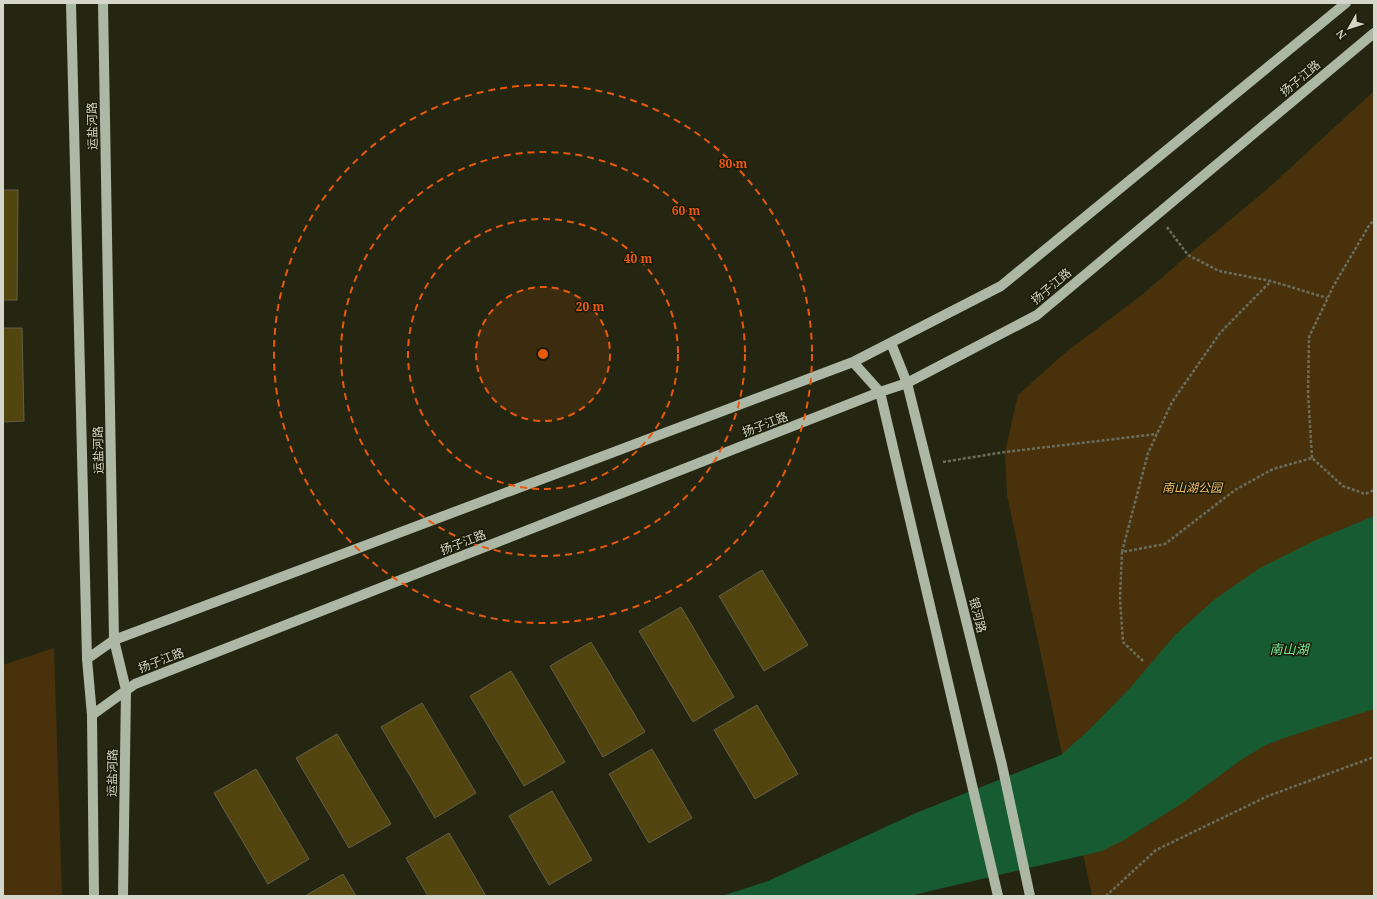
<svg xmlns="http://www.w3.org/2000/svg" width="1377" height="899" viewBox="0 0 1377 899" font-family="'Noto Serif','Noto Sans SC',serif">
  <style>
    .green { fill: #48310b }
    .water { fill: #175b32 }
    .building { fill: #52450f; stroke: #665f48 }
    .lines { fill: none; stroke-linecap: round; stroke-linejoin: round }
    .path { stroke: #6c6e5c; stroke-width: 2.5; stroke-dasharray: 3 2; stroke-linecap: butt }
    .major { stroke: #acb8a5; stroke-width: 10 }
    .ring { fill: none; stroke: #e8590c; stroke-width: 2; stroke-dasharray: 7 5 }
    .labels { text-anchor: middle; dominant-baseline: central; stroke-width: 3; stroke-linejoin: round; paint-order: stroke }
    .street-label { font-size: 12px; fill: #d4d6c9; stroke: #1a1c08 }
    .park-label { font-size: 12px; font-style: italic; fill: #f6bd6a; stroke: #1a1c08 }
    .water-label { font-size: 13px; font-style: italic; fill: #7aeb9d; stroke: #1a1c08 }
    .centre { fill: #e8590c; stroke: #1a1c08; stroke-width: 2 }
    .ring-label { font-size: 12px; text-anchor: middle; font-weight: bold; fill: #e8590c; stroke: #1a1c08; stroke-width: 3; stroke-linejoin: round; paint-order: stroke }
  </style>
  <rect width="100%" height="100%" fill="#242611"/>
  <path class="green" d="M1374,91v805h-282l-85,-401 -2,-43 13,-57 48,-43 77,-58 45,-39 77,-64z
    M54,648l8,248h-59v-231z"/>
  <path class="water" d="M1374,516v193l-90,29 -20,8 -23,14 -60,44 -57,36 -22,11 -193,45h-187l46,-15 148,-68 145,-58 29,-26 40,-41 45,-53 40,-36 45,-31 56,-28z"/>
  <path class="building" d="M3,190h15l-1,110h-14z
    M3,328h19l2,93 -21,1z
    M762,570l46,75 -44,26 -45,-75z
    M681,607l53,90 -41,25 -54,-91z
    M591,642l54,90 -42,25 -53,-91z
    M511,671l54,91 -41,24 -54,-90z
    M422,703l54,90 -41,25 -54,-91z
    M757,705l41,69 -43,25 -41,-69z
    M337,734l54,90 -42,24 -53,-90z
    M652,749l40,69 -43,25 -40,-69z
    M256,769l53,90 -41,25 -54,-91z
    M552,791l40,69 -43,25 -40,-69z
    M449,833l37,63h-58l-22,-38z
    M343,874l13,22h-51z"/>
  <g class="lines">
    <path class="path" d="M1167,227l21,28 31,16 52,10 56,17
      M1312,458l-4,-66 1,-55 25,-52 36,-61 4,-3
      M943,462l62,-10 152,-18
      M1122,552l26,-99 24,-51 48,-69 51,-52
      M1143,661l-20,-19 -3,-44 2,-46 43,-8 70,-54 38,-21 39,-11 31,28 22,8 9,-4
      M1106,896l50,-46 112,-54 106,-39"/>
    <path class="major" d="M71,3l16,656 5,56 2,181
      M103,3l11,637 12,50 -3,206
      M891,343l16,40 95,382 28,131
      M853,362l27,30 118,504
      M87,659l27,-19 739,-278 148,-76 345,-283
      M92,715l43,-31 745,-292 27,-9 130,-68 337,-282"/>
  </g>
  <circle cx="543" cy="354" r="67" fill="#e8590c" fill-opacity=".12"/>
  <g class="ring">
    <circle cx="543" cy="354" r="67"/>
    <circle cx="543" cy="354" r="135"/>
    <circle cx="543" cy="354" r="202"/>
    <circle cx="543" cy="354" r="269"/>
  </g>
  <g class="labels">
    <g class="street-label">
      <text transform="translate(1300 78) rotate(-40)">扬子江路</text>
      <text transform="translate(92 126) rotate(-91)">运盐河路</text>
      <text transform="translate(1051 286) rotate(-40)">扬子江路</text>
      <text transform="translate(765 424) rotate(-21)">扬子江路</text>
      <text transform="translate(98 450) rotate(-91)">运盐河路</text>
      <text transform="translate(463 542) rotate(-21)">扬子江路</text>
      <text transform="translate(978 615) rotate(76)">银河路</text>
      <text transform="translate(161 660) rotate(-21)">扬子江路</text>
      <text transform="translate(112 773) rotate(-89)">运盐河路</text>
    </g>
    <g class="park-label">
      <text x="1192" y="487">南山湖公园</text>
    </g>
    <g class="water-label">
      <text x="1289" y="649">南山湖</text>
    </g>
  </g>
  <circle cx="543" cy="354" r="6" class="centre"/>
  <g class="ring-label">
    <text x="733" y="168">80 m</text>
    <text x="686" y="215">60 m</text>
    <text x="638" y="263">40 m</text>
    <text x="590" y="311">20 m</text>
  </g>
  <rect width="1377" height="899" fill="none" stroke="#d4d6c9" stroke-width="8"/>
  <g transform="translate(1349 28) rotate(231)" stroke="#1a1c08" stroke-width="3" paint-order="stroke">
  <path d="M0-3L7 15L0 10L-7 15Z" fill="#d4d6c9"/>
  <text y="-6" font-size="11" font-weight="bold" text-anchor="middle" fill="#d4d6c9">N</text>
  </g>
</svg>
